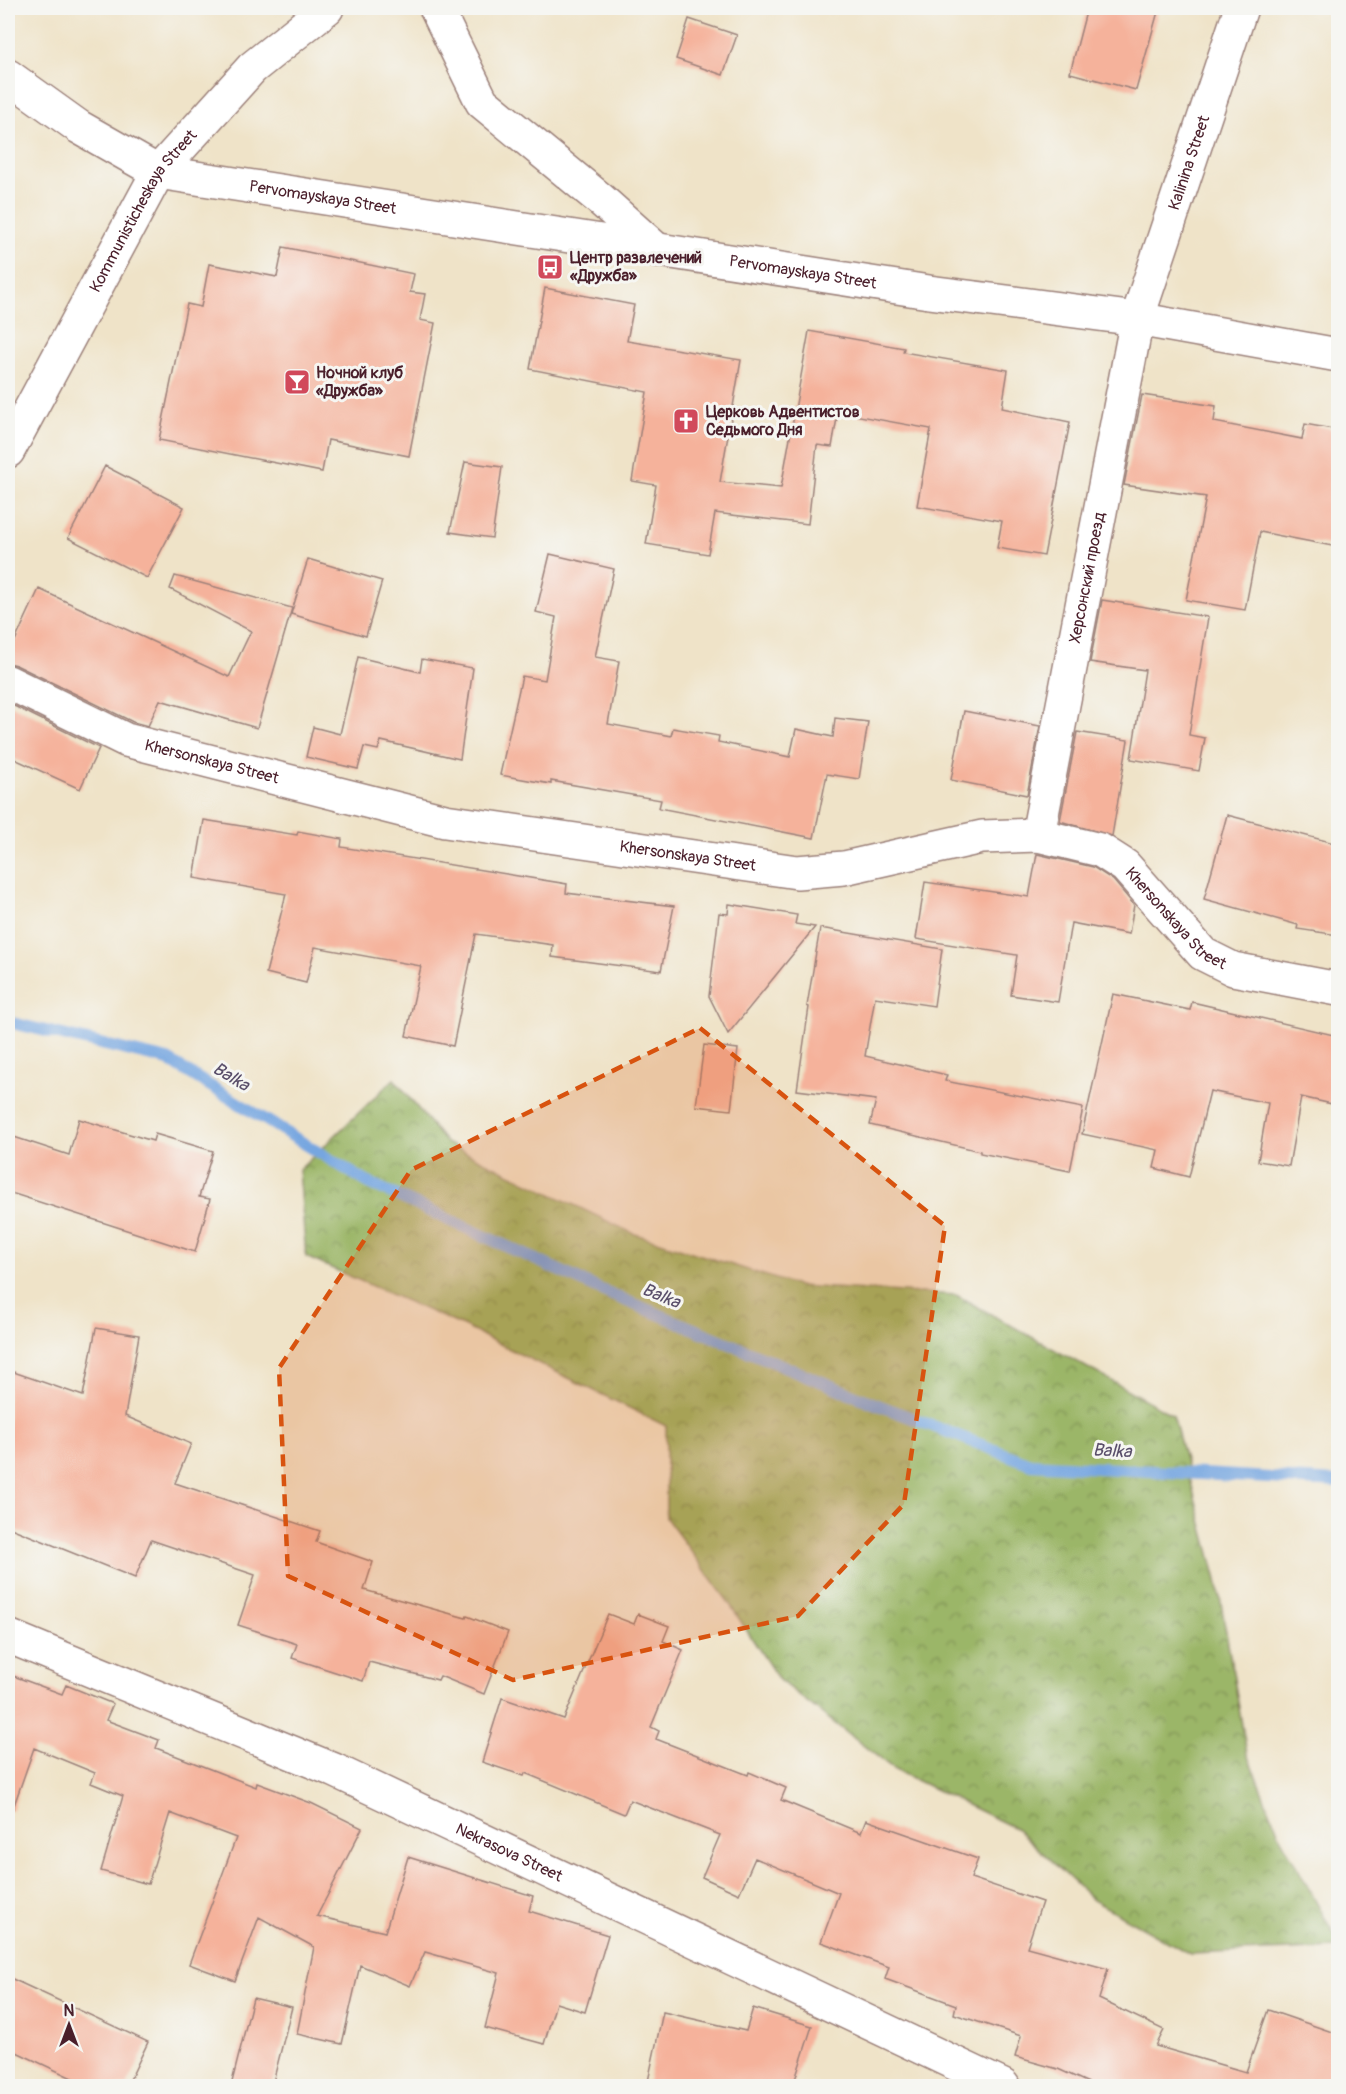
<svg xmlns="http://www.w3.org/2000/svg" width="1346" height="2094" viewBox="0 0 1346 2094" font-family="Pangolin,sans-serif">
  <style>
    .forest { fill: url(#forest-crowns); stroke: #726a4a; stroke-width: 1.5 }
    .lines { fill: none; stroke-linecap: round; stroke-linejoin: round }
    .stream { stroke: #76a6e0; stroke-width: 12 }
    .building { fill: #f5b29b }
    .street-casing { stroke: #9c817a; stroke-width: 36 }
    .secondary-casing { stroke: #9c817a; stroke-width: 36 }
    .street { stroke: #fff; stroke-width: 33 }
    .secondary { stroke: #fff; stroke-width: 33 }
    .marked { fill: #d8530f; fill-opacity: 0.2; stroke: #d8530f; stroke-width: 4.5; stroke-dasharray: 12 8; stroke-linejoin: round }
    .labels { text-anchor: middle; dominant-baseline: central; stroke-width: 6; stroke-linejoin: round; paint-order: stroke }
    .street-label { font-size: 16px; fill: #4a1f2b; stroke: #f6f6f2 }
    .poi-label { font-size: 16px; font-weight: bold; fill: #4a1f2b; stroke: #f6f6f2; text-anchor: start }
    .water-label { font-size: 18px; font-style: italic; fill: #594e6a; stroke: #f6f6f2 }
  </style>
  <defs>
    <pattern id="forest-crowns" width="20" height="18" patternUnits="userSpaceOnUse" patternTransform="scale(1.5)"><rect width="20" height="18" fill="#9bb668"/><path d="M2 6a3 3 0 1 1 6 0M12 15a3 3 0 1 1 6 0" fill="none" stroke="#809356"/></pattern>
  </defs>
  <rect width="100%" height="100%" fill="#f6f6f2"/>
  <filter id="ink" filterUnits="userSpaceOnUse"><feTurbulence type="fractalNoise" baseFrequency=".0167" numOctaves="2"/><feDisplacementMap in="SourceGraphic" scale="12" xChannelSelector="R" yChannelSelector="G"/><feConvolveMatrix kernelMatrix="1 2 1 2 8 2 1 2 1" color-interpolation-filters="sRGB"/></filter>
  <filter id="wash" filterUnits="userSpaceOnUse"><feTurbulence type="fractalNoise" baseFrequency=".008" numOctaves="4" result="noise"/><feDisplacementMap in="SourceGraphic" scale="24" xChannelSelector="R" yChannelSelector="G"/><feGaussianBlur stdDeviation="1.35" result="paint"/><feColorMatrix in="noise" values="0 0 0 0 0 0 0 0 0 0 0 0 0 0 0 0 0 1.4 0 .05"/><feComposite in="paint" operator="in"/></filter>
  <g filter="url(#wash)">
    <rect width="100%" height="100%" fill="#efe3c8"/>
    <path class="forest" d="M394,1079l52,64 186,90 166,53 158,9 217,120 44,165 30,174 32,80 59,108v6l-148,6 -97,-54 -76,-71 -122,-59 -116,-90 -52,-80 -61,-82v-92l-203,-100 -157,-69 -7,-87z"/>
    <g class="lines">
      <path class="stream" d="M8,1022l160,38 199,122 245,113 261,108 158,61 307,18"/>
    </g>
    <g id="blocks">
      <path class="building" d="M1087,8h72l-23,82 -66,-17z
        M689,19l48,16 -14,40 -47,-16z
        M283,247l131,27 -4,18 15,2 -5,26 15,3 -26,133 -81,-16 -6,32 -163,-32 28,-136 14,3 8,-43 68,13z
        M545,288l89,17 -7,36 114,19 -21,122 61,6 28,-157 95,17 -1,4 105,18 -6,38 68,14 -26,134 -47,-8 5,-27 -85,-15 14,-77 -93,-17 -6,35 -15,-2 -9,79 -93,-11 -7,41 -62,-10 10,-59 -24,-4 15,-89 -117,-23z
        M1142,395l74,11 -2,16 88,17 3,-15 33,6v117l-78,-15 -15,78 -59,-10 20,-103 -82,-12z
        M465,462l37,5 -10,71 -42,-6z
        M105,466l79,41 -37,71 -79,-40z
        M550,554l64,15 -19,88 24,4 -11,63 63,12 2,-8 46,8 -1,6 72,15 6,-28 37,8 2,-19 33,4 -9,57 -32,-5 -13,64 -155,-30 2,-8 -110,-19v3l-51,-9 22,-99 23,4 11,-63 -20,-5z
        M308,559l74,22 -16,55 -75,-22z
        M175,576l117,32 -35,120 -97,-28 -12,26 -15,-4 -117,-57 -8,-2v-7l31,-67 190,88 22,-46 -81,-42z
        M1102,600l106,17 -19,118 16,3 -6,33 -68,-12 14,-89 -55,-8z
        M358,657l62,15 2,-13 51,9 -13,91 -79,-18 -3,9 -14,-3 -6,22 -52,-12 7,-30 27,7z
        M8,703l91,45 -19,41 -72,-33z
        M964,711l76,15 -13,69 -76,-15z
        M1077,732l51,8 -16,96 -52,-15z
        M1227,815l111,29v91l-41,-6 1,-4 -94,-26z
        M204,820l93,15 1,-4 44,8 -1,8 226,37 -1,9 108,13 -13,65 -109,-14 1,-12 -77,-11 -23,112 -47,-10 15,-70 -106,-19 -9,36 -40,-10 20,-79 -92,-16z
        M1037,854l56,13 20,13 21,25 -5,29 -58,-11 -13,79 -47,-7 6,-40 -101,-16 9,-57 104,15z
        M729,904l68,11 -2,9 20,3 -87,107 -19,-38 10,-83 9,1z
        M820,928l122,21 -8,57 -59,-9 -10,59 82,19 -2,6 138,27 -13,63 -90,-18v-2l-110,-26 6,-25 -79,-10 12,-83 -2,-1z
        M1113,994l77,16 2,-8 146,34v42l-6,26 -31,-7 -12,69 -31,-5 10,-58 -58,-12 -21,86 -35,-9 4,-18 -76,-16z
        M704,1045l34,4 -7,61 -35,-4z
        M79,1119l74,22 2,-7 58,17 -14,46 11,2 -15,53 -187,-60v-57l61,20z
        M96,1328l43,7 -14,81 66,28 -16,39 145,48 -4,11 57,20 -9,28 102,28 1,-2 41,16 -24,62 -44,-18 -2,4 -69,-18 -6,19 -71,-23 5,-14 -59,-19 17,-50 -104,-35 -16,38 -127,-51v-157l75,26z
        M608,1614l26,10 4,-10 31,12 -6,15 20,9 -32,77 8,4 -3,8 92,36 1,-3 37,16 -5,12 80,33 5,-13 112,39 -7,19 71,24 -15,45 81,22 -9,30 65,31 -8,16 90,26 22,-62 70,24v52h-243l-37,-17 -43,-12 6,-21 -67,-22 2,-9 -71,-26 4,-12 -68,-25 18,-49 -84,-35 -16,36 -37,-17 18,-42 -90,-35 -6,14 -99,-41 -1,3 -42,-14 20,-64 62,21z
        M8,1674l54,20 4,-9 47,19 -7,16 53,20 -3,8 100,39 1,-4 54,20 51,25 -45,88 68,16 23,-75 125,39 -4,15 79,24 -23,77 -29,-9 -12,41 -59,-16 14,-55 -74,-21 -15,34 -50,-21 -18,79 -45,-10 17,-87 -55,-30 -24,64 -46,-17 47,-126 -66,-25 -22,71 -47,-13 22,-75 -32,-13 4,-10 -61,-25 -22,63 -4,-1z
        M8,1977l140,65 -21,44h-38l-81,-38z
        M253,1998l39,9 -20,79h-41z
        M753,2008l59,18 -19,60h-146l16,-74 83,19z"/>
    </g>
  </g>
  <g filter="url(#ink)">
    <use href="#blocks" fill-opacity="0" stroke="#9c817a" stroke-width="1.5"/>
    <g class="lines">
      <defs>
        <g id="street">
          <path d="M436,8l46,94 118,97 57,51"/>
          <path id="s1" d="M8,76l71,51 79,45 771,120 208,27 201,36"/>
          <path id="s2" d="M8,682l118,58 319,81 352,51 47,-4 138,-31 56,-2 62,15 25,16 78,88 30,15 105,20"/>
          <path id="s3" d="M1038,835l99,-516 104,-311"/>
          <path id="s4" d="M8,1636l326,134 669,316"/>
        </g>
        <g id="secondary">
          <path id="s5" d="M8,451l150,-279 94,-104 75,-60"/>
        </g>
      </defs>
      <use href="#street" class="street-casing"/>
      <use href="#secondary" class="secondary-casing"/>
      <use href="#street" class="street"/>
      <use href="#secondary" class="secondary"/>
    </g>
  </g>
  <path class="marked" d="M700,1028l245,198 -41,278 -106,112 -285,64 -225,-104 -9,-208 132,-198z"/>
  <defs>
    <symbol id="bus-square" viewBox="-11 -11 22 22"><rect x="-9" y="-9" width="18" height="18" rx="4" fill="#d1495b" stroke="#f6f6f2"/><path d="M-5-6H5V4H4V6H2V4H-2V6H-4V4H-5ZM-3.5-4V0h7V-4ZM-3.5 1.2v1.5H-2V1.2ZM2 1.2v1.5H3.5V1.2Z" fill="#fff"/></symbol>
    <symbol id="bar-square" viewBox="-11 -11 22 22"><rect x="-9" y="-9" width="18" height="18" rx="4" fill="#d1495b" stroke="#f6f6f2"/><path d="M-6-5H6L.8 .8V4.5H3.5V6h-7V4.5H-.8V.8Z" fill="#fff"/></symbol>
    <symbol id="church-square" viewBox="-11 -11 22 22"><rect x="-9" y="-9" width="18" height="18" rx="4" fill="#d1495b" stroke="#f6f6f2"/><path d="M-1.2-6h2.4v3.5h3.3v2.4h-3.3V6h-2.4V-.1h-3.3v-2.4h3.3Z" fill="#fff"/></symbol>
  </defs>
  <g fill-rule="evenodd">
    <use href="#bus-square" x="535" y="252" width="30" height="30"/>
    <use href="#bar-square" x="282" y="367" width="30" height="30"/>
    <use href="#church-square" x="671" y="406" width="30" height="30"/>
  </g>
  <g class="labels">
    <g class="street-label">
      <text stroke="none"><textPath href="#s3" startOffset="690">Kalinina Street</textPath></text>
      <text stroke="none"><textPath href="#s1" startOffset="345">Pervomayskaya Street</textPath></text>
      <text stroke="none"><textPath href="#s5" startOffset="276">Kommunisticheskaya Street</textPath></text>
      <text stroke="none"><textPath href="#s1" startOffset="831">Pervomayskaya Street</textPath></text>
      <text stroke="none"><textPath href="#s3" startOffset="262">Херсонский проезд</textPath></text>
      <text stroke="none"><textPath href="#s2" startOffset="220">Khersonskaya Street</textPath></text>
      <text stroke="none"><textPath href="#s2" startOffset="706">Khersonskaya Street</textPath></text>
      <text stroke="none"><textPath href="#s2" startOffset="1228">Khersonskaya Street</textPath></text>
      <text stroke="none"><textPath href="#s4" startOffset="546">Nekrasova Street</textPath></text>
    </g>
    <g class="poi-label">
      <text x="570" y="258">Центр развлечений<tspan x="570" dy="18">«Дружба»</tspan></text>
      <text x="316" y="373">Ночной клуб<tspan x="316" dy="18">«Дружба»</tspan></text>
      <text x="706" y="412">Церковь Адвентистов<tspan x="706" dy="18">Седьмого Дня</tspan></text>
    </g>
    <g class="water-label">
      <text transform="translate(231 1077) rotate(31)">Balka</text>
      <text transform="translate(661 1296) rotate(22)">Balka</text>
      <text transform="translate(1112 1451) rotate(3)">Balka</text>
    </g>
  </g>
  <rect width="1346" height="2094" fill="none" stroke="#f6f6f2" stroke-width="30"/>
  <g transform="translate(69 2025)" stroke="#f6f6f2" stroke-width="4.5" paint-order="stroke">
  <path d="M0-4.5L10 22L0 15L-10 22Z" fill="#4a1f2b"/>
  <text y="-9" font-size="16" font-weight="bold" text-anchor="middle" fill="#4a1f2b">N</text>
  </g>
</svg>
